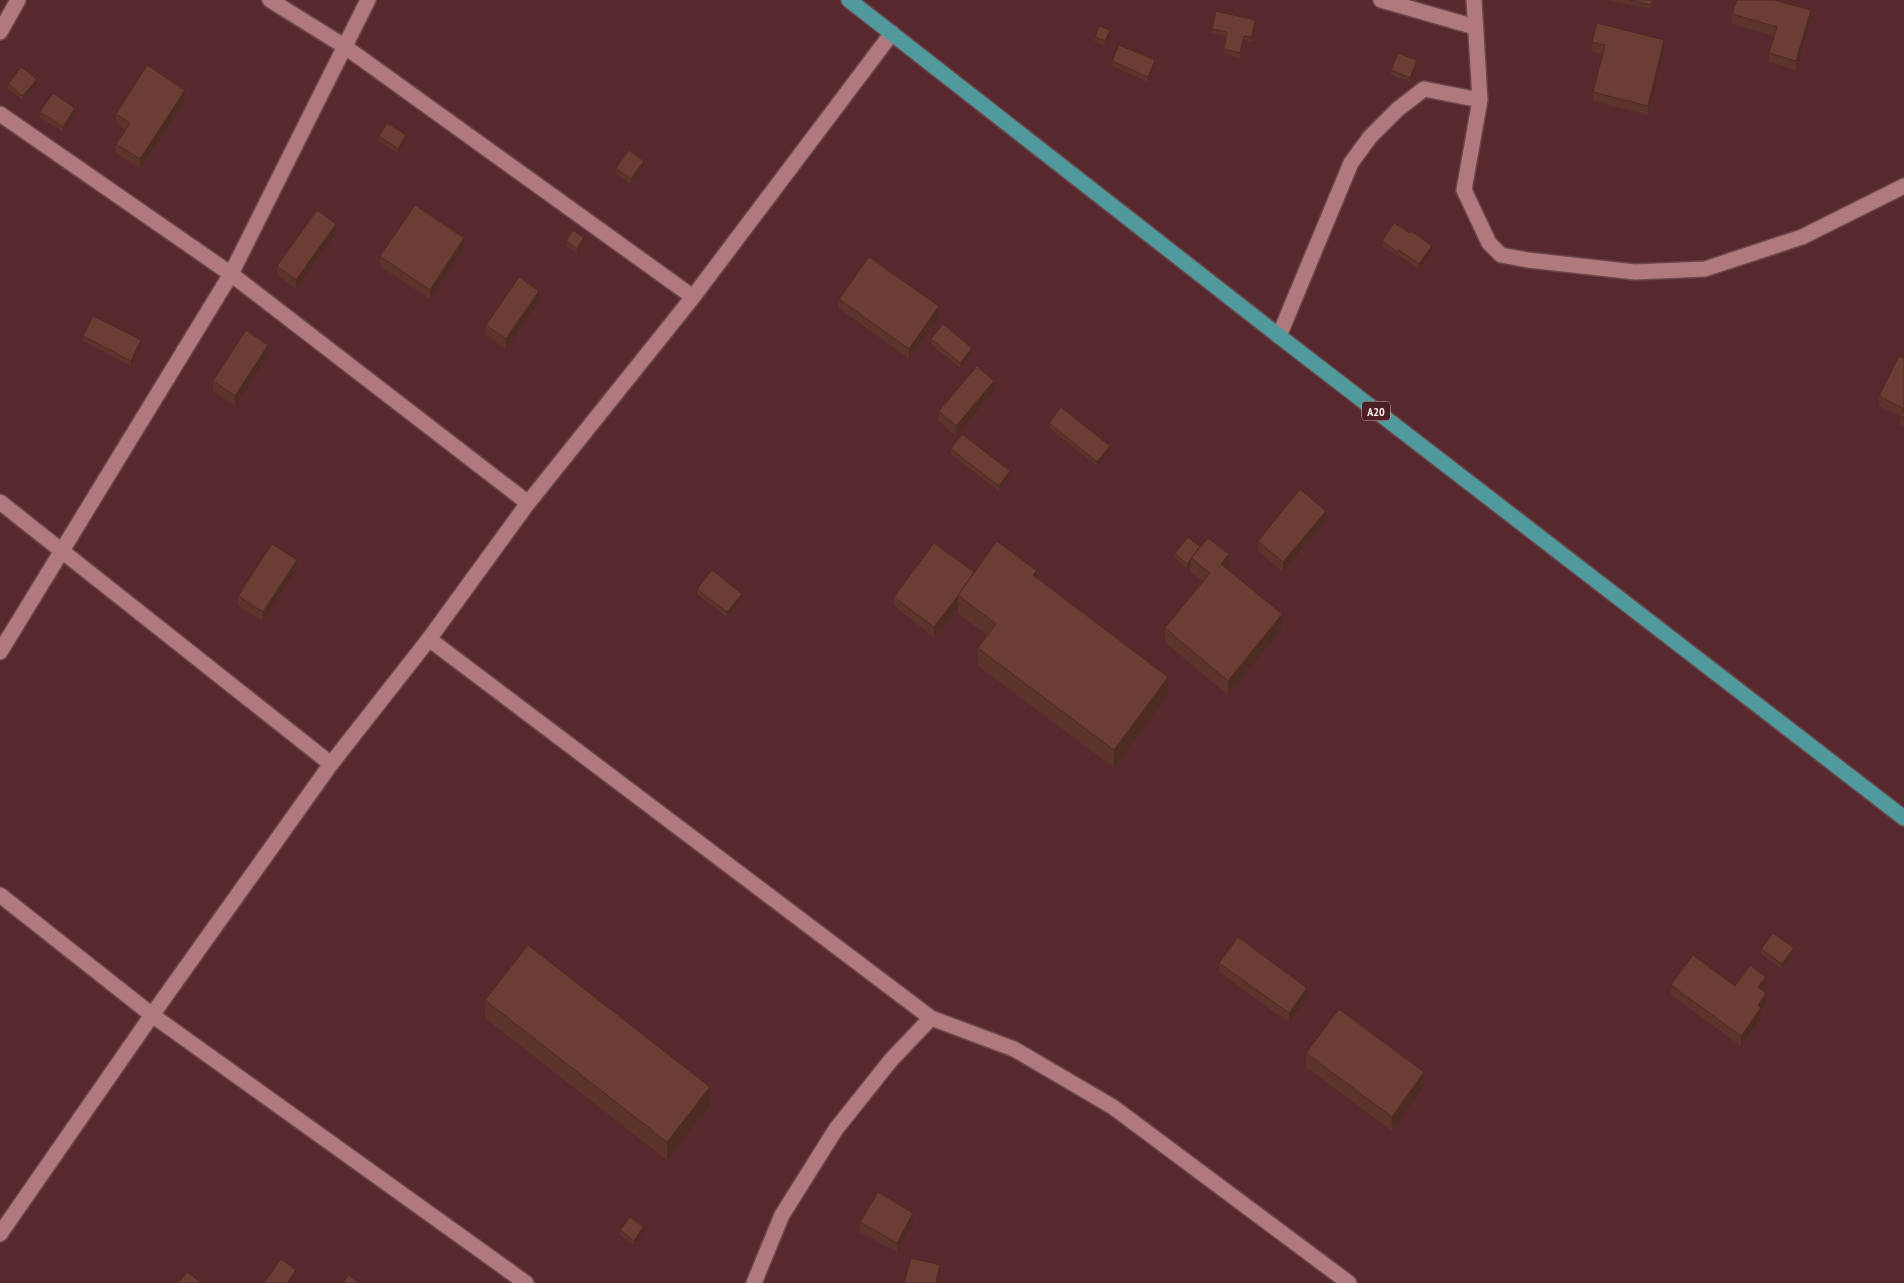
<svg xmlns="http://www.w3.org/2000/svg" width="1904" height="1283" viewBox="0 0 1904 1283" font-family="'PT Sans Narrow',sans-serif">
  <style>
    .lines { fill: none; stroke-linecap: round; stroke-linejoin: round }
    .minor-casing { stroke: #69464a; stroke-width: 18 }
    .primary-casing { stroke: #69464a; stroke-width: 18 }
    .minor { stroke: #af797d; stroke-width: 15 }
    .primary { stroke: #50999c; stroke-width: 15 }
    .wall { fill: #5d342b }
    .shaded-wall { fill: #4c2b23 }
    .building { fill: #6c3d32; stroke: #4c2b23 }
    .labels { text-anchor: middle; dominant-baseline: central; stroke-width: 4.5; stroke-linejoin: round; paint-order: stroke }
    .shield { fill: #4c1f24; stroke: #c7b1b3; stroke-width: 1 }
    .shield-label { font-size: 12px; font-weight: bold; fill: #fcf0f0 }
  </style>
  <rect width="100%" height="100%" fill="#57292e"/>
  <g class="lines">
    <defs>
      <path id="minor" d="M270,0l74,46 349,251
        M1381,0l94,27
        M0,32l18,-32
        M1480,100l-16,90 25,53 12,12 27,5 107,12 70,-3 97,-32 102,-51
        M0,114l231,160 297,229
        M1279,336l72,-173 19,-26 28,-28 26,-20 56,11 -6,-100
        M0,502l331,262
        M429,639l502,379 83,31 99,58 236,176
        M0,652l231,-378 137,-274
        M0,895l152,120 374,268
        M0,1234l152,-219 179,-251 98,-125 99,-136 165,-206 199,-264
        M754,1283l28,-68 54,-86 55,-69 40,-42"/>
      <path id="primary" d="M849,0l430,336 625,482"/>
    </defs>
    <use href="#minor" class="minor-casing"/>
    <use href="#primary" class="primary-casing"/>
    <use href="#minor" class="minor"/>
    <use href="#primary" class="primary"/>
  </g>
  <path class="wall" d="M1608,0h45l-2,9z
    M1732,14l79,6 -15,50 -27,-8v-9l5,-17 -42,-12z
    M1255,25l-3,17 -8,-2 -4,18 -16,-4v-5l2,-13 -14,-3v-4z
    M1110,35l-5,11 -10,-4v-5z
    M1592,42l72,8 -16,65 -55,-14v-9l10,-38 -11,-2z
    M1112,61l43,4 -7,17 -36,-16z
    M1417,65l-7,17 -19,-7v-5z
    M8,84h29l-14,16 -15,-11z
    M185,100l-45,69 -24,-16v-9l9,-14 -9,-7v-9z
    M40,112h35l-12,20 -23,-15z
    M379,136l27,4 -8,14 -19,-13z
    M644,166l-13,18 -15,-11v-5z
    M336,233l-40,56 -19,-14v-9z
    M566,241l18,2 -7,10 -11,-7z
    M1382,241l50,9 -13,19 -20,-14 -2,1 -15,-10z
    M464,248l-34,51 -50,-33v-10z
    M839,299l100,17 -30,43 -70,-51z
    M539,301l-33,48 -20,-14v-10z
    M83,336l58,9 -10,21 -48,-25z
    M931,339l41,14 -12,15 -29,-24z
    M268,355l-33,51 -22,-15v-10z
    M1904,358v69l-4,-1v-10l-21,-10v-10z
    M994,391l-38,45 -17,-15v-10z
    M1049,423l61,28 -13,15 -48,-38z
    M951,449l59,27 -11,15 -48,-37z
    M1326,520l-43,52 -25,-21v-10z
    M1200,547l29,21 -1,2 54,59 -54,66 -63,-53v-14l38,-47 -12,-9v-9l-4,6 -12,-11v-5z
    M297,569l-34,52 -25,-15v-10z
    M974,572l63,6 131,117 -54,73 -136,-102v-18l9,-13 -29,-22v-7l-24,31 -40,-31v-9z
    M697,589l45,9 -15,19 -30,-23z
    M1761,949l33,4 -12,16 -21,-15z
    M1219,963l88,34 -18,26 -70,-51z
    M1671,985l95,1 -4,4 4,13 -5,7v8l-20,28 -70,-51z
    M485,1000l225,105 -43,55 -182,-142z
    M1306,1053l118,33 -32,45 -86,-64z
    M860,1222h53l-16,30 -37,-20z
    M620,1230l23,2 -9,13 -14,-10z"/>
  <path class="shaded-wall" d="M1811,10v10l-15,50v-9z
    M1255,20v5l-3,17v-5z
    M1110,30v5l-5,11v-5z
    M1244,36v4l-4,18v-5z
    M1664,40v10l-16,65v-9z
    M1155,60v5l-7,17v-5z
    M1417,60v5l-7,17v-4z
    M37,79v5l-14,16v-4z
    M185,90v10l-45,69v-10z
    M75,108v4l-12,20v-5z
    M406,135v5l-8,14v-5z
    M644,161v5l-13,18v-5z
    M336,224v9l-40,56v-9z
    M464,238v10l-34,51v-9z
    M584,238v5l-7,10v-4z
    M1432,246v4l-13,19v-5z
    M539,291v10l-33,48v-10z
    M939,306v10l-30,43v-10z
    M141,340v5l-10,21v-5z
    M268,345v10l-33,51v-10z
    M972,348v5l-12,15v-5z
    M994,381v10l-38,45v-10z
    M1110,446v5l-13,15v-4z
    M1010,471v5l-11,15v-5z
    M1326,511v9l-43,52v-10z
    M1229,554v14l-8,10v-14z
    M1191,558v5l-4,6v-5z
    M297,560v9l-34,52v-9z
    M1037,571v18l-4,-14z
    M742,594v4l-15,19v-5z
    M958,596v10l-24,31v-10z
    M1282,614v15l-54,66v-14z
    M1168,677v18l-54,73v-18z
    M1794,948v5l-12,16v-5z
    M1766,977v9l-8,11v-10z
    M1307,988v9l-18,26v-10z
    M1766,993v10l-5,7v8l-20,28v-10l17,-31z
    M1424,1072v14l-32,45v-14z
    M710,1087v18l-43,55v-18z
    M913,1213v9l-16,30v-9z
    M643,1227v5l-9,13v-4z
    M940,1265v5l-3,13h-1z
    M296,1270v5l-6,8h-3z"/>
  <path class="building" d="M1630,0h22l-1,5z
    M1737,0h37l37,10 -15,51 -27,-8 8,-26 -45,-13z
    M1216,11l39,9 -3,17 -8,-1 -4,17 -16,-4 3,-17 -15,-3z
    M1597,23l67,17 -16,66 -55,-14 12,-47 -13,-3z
    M1099,26l11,4 -5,11 -10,-4z
    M1119,45l36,15 -7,17 -36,-16z
    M1398,53l19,7 -7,18 -19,-8z
    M147,65l38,25 -45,69 -24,-15 14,-21 -14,-9z
    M21,67l16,12 -14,17 -15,-12z
    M53,93l22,15 -12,19 -23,-15z
    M387,123l19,12 -8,14 -19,-13z
    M629,150l15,11 -13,18 -15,-11z
    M415,205l49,33 -34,52 -50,-34z
    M317,210l19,14 -40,56 -19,-14z
    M1394,223l16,10 1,-2 21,15 -13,18 -20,-14 -2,2 -15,-11z
    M573,230l11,8 -7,11 -11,-8z
    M869,257l70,49 -30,43 -70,-50z
    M519,277l20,14 -33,48 -20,-14z
    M93,316l48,24 -10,21 -48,-25z
    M943,324l29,24 -12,15 -29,-24z
    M246,330l22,15 -33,51 -22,-15z
    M1899,356l5,2v51l-25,-13z
    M977,366l17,15 -38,45 -17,-15z
    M1061,407l49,39 -13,16 -48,-39z
    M1904,409v9l-4,-2z
    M962,434l48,37 -11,15 -48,-37z
    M1300,489l26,22 -43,51 -25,-21z
    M1188,537l12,10 -13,17 -12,-11z
    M1208,538l21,16 -8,10 61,50 -54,67 -63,-53 45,-55 -19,-15z
    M997,541l40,30 -4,4 135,102 -54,73 -136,-102 18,-24 -38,-29z
    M934,543l40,29 -16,23v1l-24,31 -40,-30z
    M272,544l25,16 -34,52 -25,-16z
    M712,570l30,24 -15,18 -30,-23z
    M1773,933l21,15 -12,16 -21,-15z
    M1238,937l69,51 -18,25 -70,-50z
    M528,945l182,142 -43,55 -182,-142z
    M1693,955l42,31 15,-21 16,12 -8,10 8,6 -8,12 3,3 -20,28 -70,-51z
    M1339,1009l85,63 -32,45 -86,-64z
    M878,1192l35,21 -16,30 -37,-21z
    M630,1217l13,10 -9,14 -14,-11z
    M911,1258l29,7 -4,18h-32z
    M281,1259l15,11 -9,13h-23z
    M187,1272l15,11h-24z
    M348,1275l11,8h-16z"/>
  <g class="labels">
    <rect class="shield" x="1362" y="401.5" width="28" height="19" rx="4"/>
    <g class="shield-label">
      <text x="1376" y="411">A20</text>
    </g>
  </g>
</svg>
